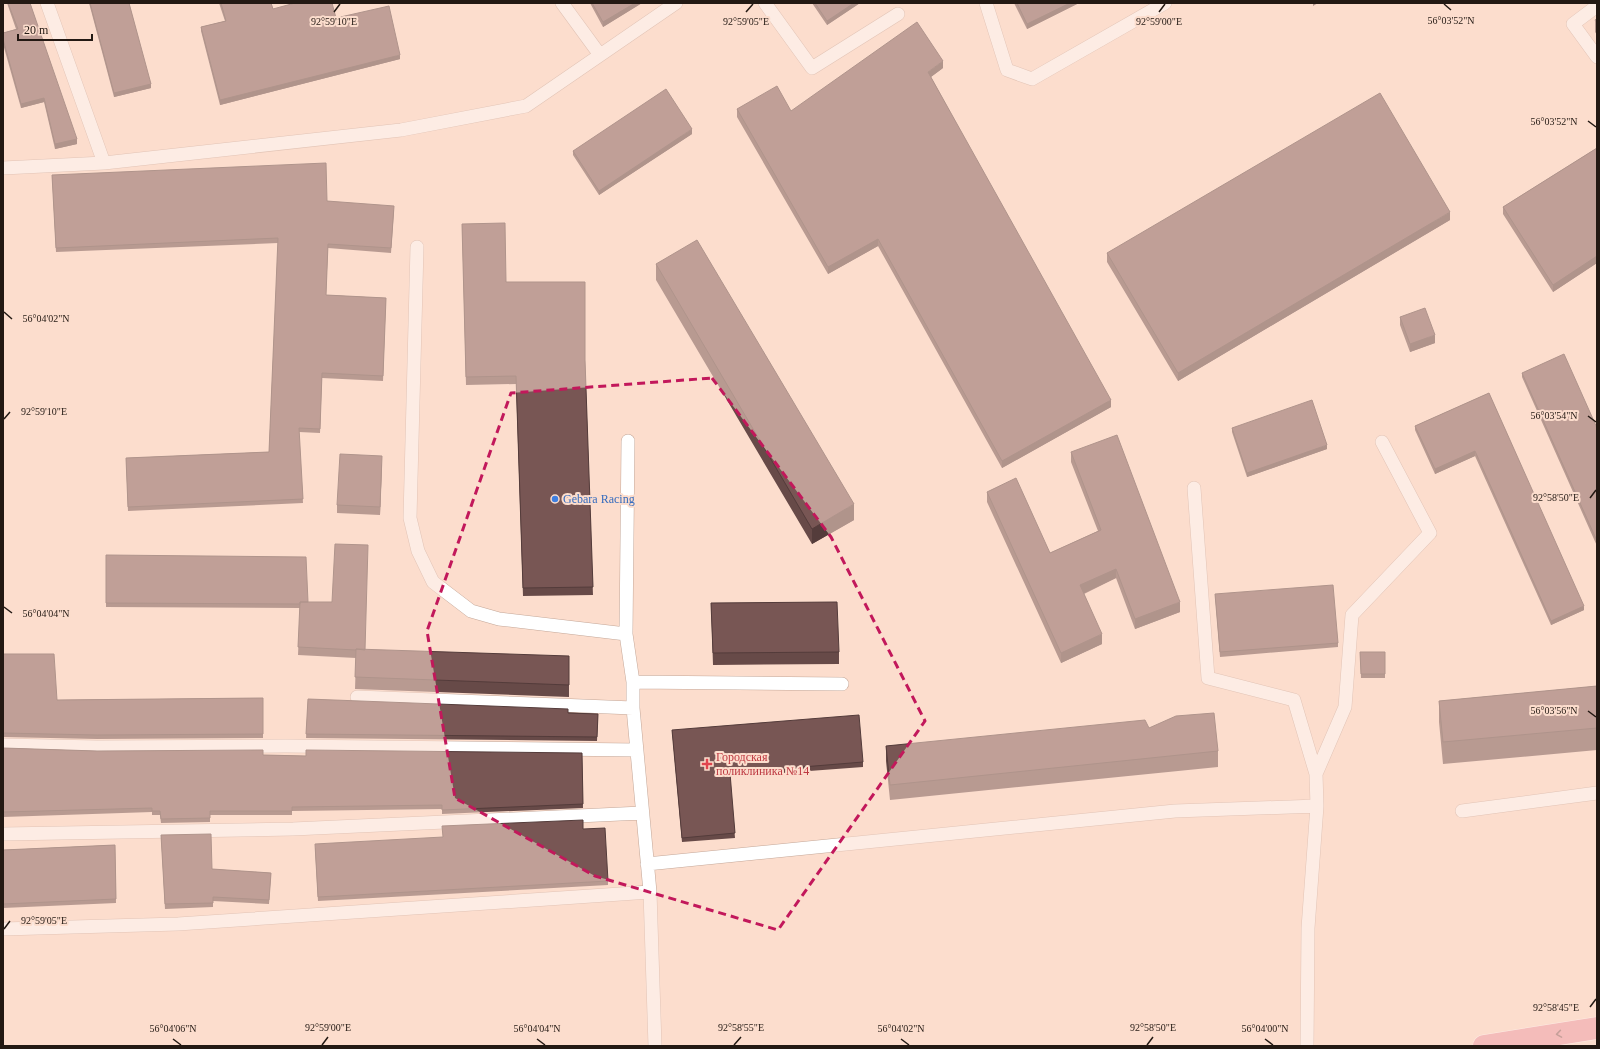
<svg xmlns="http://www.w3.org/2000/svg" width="1600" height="1049" viewBox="0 0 1600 1049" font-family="'Times New Roman',serif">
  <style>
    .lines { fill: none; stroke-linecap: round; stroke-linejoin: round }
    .service-casing { stroke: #c4a798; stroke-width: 14 }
    .primary-casing { stroke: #fff; stroke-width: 23 }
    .service { stroke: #fff; stroke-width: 13 }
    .primary { stroke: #eb95a3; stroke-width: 22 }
    .wall { fill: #674a48 }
    .shaded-wall { fill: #543c3b }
    .building { fill: #785654; stroke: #543c3b }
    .oneway { stroke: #87575b }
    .marked { fill: none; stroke: #c2185b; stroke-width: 3; stroke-dasharray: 8 5; stroke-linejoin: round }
    .ticks { fill: none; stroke: #231913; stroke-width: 1.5 }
    .shop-dot { fill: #3f7fe0; stroke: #fcddcd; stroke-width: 1.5 }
    .health-dot { fill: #e0444e; stroke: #fcddcd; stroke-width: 1.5 }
    .labels { text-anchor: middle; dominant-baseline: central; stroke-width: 4; stroke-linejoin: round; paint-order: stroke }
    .shop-label { font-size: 12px; fill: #366cbe; stroke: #fcddcd; text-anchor: start }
    .health-label { font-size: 12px; fill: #be3a42; stroke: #fcddcd; text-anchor: start }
    .ticks-label { font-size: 10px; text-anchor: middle; fill: #231913; stroke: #fcddcd; stroke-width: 4; stroke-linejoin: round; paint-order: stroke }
  </style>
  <rect width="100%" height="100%" fill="#fcddcd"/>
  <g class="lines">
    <defs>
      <path id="service" d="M47,3l57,160
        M562,3l38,52
        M765,3l47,65 86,-54
        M986,3l21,67 25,9 133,-76
        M1597,6l-24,18 24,33
        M3,168l101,-5 297,-33 125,-24 150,-103
        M417,247l-7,271 8,33 15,31 38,29 28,8 127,15 7,48v26l17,184 5,154
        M1194,488l14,190 86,22 22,74 1,32 -9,122 -1,118
        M626,634l2,-193
        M633,682l209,2
        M357,697l276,11
        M3,745l94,2 189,-1 350,4
        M1316,774l29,-67 7,-92 78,-82 -48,-91
        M1462,811l135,-18
        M3,834l290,-5 349,-16
        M647,864l528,-53 142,-5
        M3,929l175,-5 472,-32"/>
      <path id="primary" d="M1484,1046l113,-18"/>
    </defs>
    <use href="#service" class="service-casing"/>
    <use href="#primary" class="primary-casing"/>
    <use href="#service" class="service"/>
    <use href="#primary" class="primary"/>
  </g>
  <path class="wall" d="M7,3h23l47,141 -22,5 -11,-47 -23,6 -18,-64v-11l13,-4z
    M89,3h40l22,85 -37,9z
    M219,3h52l2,6 63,9 64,41 -180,46 -19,-74v-4l24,-6z
    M590,3h52l-39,24z
    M812,3h48l-33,22z
    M1014,3h65l-52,26z
    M1597,18v17l-2,-3v-12z
    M943,68l-12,9 180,330 -109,61 -124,-222 -50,28 -91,-157v-8l54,2z
    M692,134l-93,61 -26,-40v-4z
    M1597,148v115l-44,29 -50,-78v-7z
    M52,175l275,26 67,9 -3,43 -63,-5 -2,47 60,3 -3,83 -61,-3 -2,55 -21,-1 4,71 -175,8 -2,-53 143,-6 9,-209 -222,9z
    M1450,220l-272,161 -71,-119v-9z
    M462,224l44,58 79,78 8,235 -70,1 -7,-212 -50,1z
    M656,264l198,256 -42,24 -156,-264z
    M1400,317l35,26 -25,9 -10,-27z
    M1522,373l75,55v118l-75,-169z
    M1489,393l95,217 -33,15 -76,-169 -40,18 -20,-44v-4z
    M1232,428l95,21 -80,28 -15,-45z
    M1071,452l109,160 -45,17 -19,-51 -32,16 18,50 -41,19 -74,-161v-10l63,61 48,-22 -27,-69z
    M382,464l-2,51 -43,-2v-8z
    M106,555l202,47 57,48 204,18v29l-214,-8 1,-31 -58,-3 2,-47 -194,-1z
    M1215,594l123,49v4l-118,10z
    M711,603l128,49v12l-126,1z
    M1360,652h25v26h-24z
    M3,654l54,46 206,-2v40l-166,1 -94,-2z
    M1597,686v64l-154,14 -4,-42v-21z
    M308,699l290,15 -1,27 -291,-3z
    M1149,728l69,23v16l-328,33 -4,-39v-15z
    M672,730l191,32v5l-133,10 5,61 -53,4z
    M3,748l94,3 209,5 276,-3 1,55 -141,6v-5l-150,2v4h-82v7l-49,1 -1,-8h-8v-3l-149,5z
    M583,829l25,52v4l-290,16 -3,-53z
    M161,835l51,34 59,4 -2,31 -56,-3v6l-48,2z
    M115,845l1,58 -113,5v-58z"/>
  <path class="shaded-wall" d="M635,3h7l-39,24v-5z
    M854,3h6l-33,22v-4z
    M1070,3h9l-52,26v-5z
    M1313,3h5l-5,3z
    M400,55v4l-180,46v-5z
    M943,61v7l-15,11v-7z
    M151,84v4l-37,9v-4z
    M44,98v4l-23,6v-4z
    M692,129v5l-93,61v-4z
    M77,139v5l-22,5v-5z
    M1450,212v8l-272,161v-8z
    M878,239v7l-50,28v-7z
    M1597,256v7l-44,29v-7z
    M1435,335v8l-25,9v-8z
    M1111,400v7l-109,61v-7z
    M1327,445v4l-80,28v-4z
    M1475,451v5l-40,18v-5z
    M382,456v8l-2,51v-8z
    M854,504v16l-42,24v-15z
    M1116,569v9l-36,17v-10z
    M1180,602v10l-45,17v-10z
    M1584,606v4l-33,15v-4z
    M1102,634v10l-41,19v-10z"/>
  <path class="building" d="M8,3h22l47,136 -22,5 -11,-46 -23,6 -18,-65v-6l15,-4z
    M90,3h39l22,81 -37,9z
    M221,3h50l2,6 22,-6h37l4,15 53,-12 11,49 -180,45 -19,-73 25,-6z
    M592,3h43l-32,19z
    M815,3h39l-27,18z
    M1017,3h53l-43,21z
    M1597,18v5l-2,-3z
    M917,22l26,39 -15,11 183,328 -109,61 -124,-222 -50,28 -91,-158 40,-23 14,25z
    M666,89l26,40 -93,62 -26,-40z
    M1380,93l70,119 -272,161 -71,-120z
    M1597,148v108l-44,29 -50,-78z
    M326,163l1,38 67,5 -3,42 -63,-4 -2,51 60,3 -3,78 -61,-3 -2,56 -21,-1 4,71 -175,8 -2,-49 143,-6 9,-214 -222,10 -4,-73z
    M505,223l1,59h79v78l8,227 -70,1 -7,-212 -50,1 -4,-153z
    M697,240l157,264 -42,25 -156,-265z
    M1425,308l10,27 -25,9 -10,-27z
    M1564,354l33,74v113l-75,-168z
    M1489,393l95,213 -33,15 -76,-170 -40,18 -20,-43z
    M1312,400l15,45 -80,28 -15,-45z
    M1117,435l63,167 -45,17 -19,-50 -36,16 22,49 -41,19 -74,-161 29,-14 34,75 51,-23 -30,-78z
    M340,454l42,2 -2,51 -43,-2z
    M335,544l33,1 -3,105 -9,-1v1l-58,-3 2,-45h32z
    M106,555l200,2 2,45h-8v2l-194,-1z
    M1333,585l5,58 -118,9 -5,-58z
    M837,602l2,50 -126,1 -2,-50z
    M356,649l213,7v29l-214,-8z
    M1360,652h25v22h-24z
    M3,654h51l3,46 206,-2v36l-166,1 -94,-2z
    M1597,686v42l-154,14 -4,-41z
    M308,699l260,10v4l30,1 -1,23 -291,-3z
    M1214,713l4,38 -328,34 -4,-39 259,-26 4,8 27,-12z
    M859,715l4,47 -133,11 5,60 -53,5 -10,-108z
    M3,748l94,3 166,-1v5l43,1v-6l276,3 1,51 -141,6v-5l-150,2v4h-82v7l-49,1 -1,-8h-8v-3l-149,4z
    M583,820v9l22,-1 3,53 -290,16 -3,-53 128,-7 -1,-11z
    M211,834l1,35 59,4 -2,27 -56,-3v6l-48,1 -4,-69z
    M115,845l1,54 -113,5v-54z"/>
  <defs><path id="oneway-chevron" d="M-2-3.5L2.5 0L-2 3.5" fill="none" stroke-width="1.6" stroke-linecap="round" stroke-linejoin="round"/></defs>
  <use class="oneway" href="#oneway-chevron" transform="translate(1559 1034) rotate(171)"/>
  <path d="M0 0H1600V1049H0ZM712,378l119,159 94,184 -147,209 -183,-54 -140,-78 -28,-167 84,-238z" fill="#fcddcd" fill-opacity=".55" fill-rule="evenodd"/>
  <path class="marked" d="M712,378l119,159 94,184 -147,209 -183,-54 -140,-78 -28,-167 84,-238z"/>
  <path class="ticks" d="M1444,4l7,6M334,12l6,-8M746,12l7,-8M1159,12l6,-8M1588,121l8,6M4,312l8,7M1588,416l8,6M4,419l6,-7M1590,498l6,-8M4,607l8,6M1588,711l8,6M4,929l6,-8M1590,1007l6,-8M173,1039l8,6M537,1039l8,6M901,1039l8,6M1265,1039l8,6M322,1045l6,-8M734,1045l7,-8M1147,1045l6,-8"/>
  <circle class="shop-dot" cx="555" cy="499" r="4"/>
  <path class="health-dot" d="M705 758h4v4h4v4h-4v4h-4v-4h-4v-4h4z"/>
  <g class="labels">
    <g class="shop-label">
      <text x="563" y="499">Gebara Racing</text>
    </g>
    <g class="health-label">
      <text x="716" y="757">Городская<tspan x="716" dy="14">поликлиника №14</tspan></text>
    </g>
  </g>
  <g class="ticks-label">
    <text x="1451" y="24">56°03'52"N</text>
    <text x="334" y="25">92°59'10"E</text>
    <text x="746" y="25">92°59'05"E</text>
    <text x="1159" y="25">92°59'00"E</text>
    <text x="1554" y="125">56°03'52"N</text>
    <text x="46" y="322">56°04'02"N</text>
    <text x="44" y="415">92°59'10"E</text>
    <text x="1554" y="419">56°03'54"N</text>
    <text x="1556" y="501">92°58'50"E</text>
    <text x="46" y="617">56°04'04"N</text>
    <text x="1554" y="714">56°03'56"N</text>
    <text x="44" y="924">92°59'05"E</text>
    <text x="1556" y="1011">92°58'45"E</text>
    <text x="328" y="1031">92°59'00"E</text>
    <text x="741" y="1031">92°58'55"E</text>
    <text x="1153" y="1031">92°58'50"E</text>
    <text x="173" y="1032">56°04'06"N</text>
    <text x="537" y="1032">56°04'04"N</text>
    <text x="901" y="1032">56°04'02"N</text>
    <text x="1265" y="1032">56°04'00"N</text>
  </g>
  <rect width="1600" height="1049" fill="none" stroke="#231913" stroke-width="8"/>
  <path d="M18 34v6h74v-6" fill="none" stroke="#231913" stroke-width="2"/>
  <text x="24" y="34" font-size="12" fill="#231913" stroke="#fcddcd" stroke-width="3" paint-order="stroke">20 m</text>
</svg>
